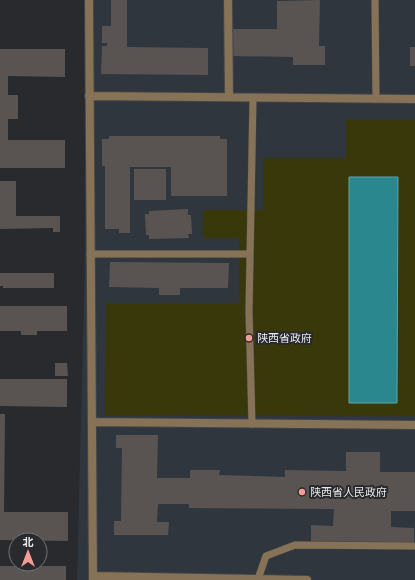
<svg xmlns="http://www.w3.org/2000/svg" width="415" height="580" viewBox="0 0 415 580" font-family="'Fira Sans Condensed','Noto Sans SC',sans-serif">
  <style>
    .built { fill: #2f363e }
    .green { fill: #38380b }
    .water { fill: #2b878e; stroke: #63a4aa }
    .building { fill: #595452 }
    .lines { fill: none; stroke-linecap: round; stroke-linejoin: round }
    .lane-casing { stroke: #434548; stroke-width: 8 }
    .street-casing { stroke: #434548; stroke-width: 10 }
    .lane { stroke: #867256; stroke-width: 7 }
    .street { stroke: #867256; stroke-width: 8 }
    .poi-dot { fill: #f59c95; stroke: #282a2e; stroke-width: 1.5 }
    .labels { text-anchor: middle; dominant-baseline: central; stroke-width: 4; stroke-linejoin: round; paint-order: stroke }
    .poi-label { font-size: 11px; fill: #e7e9eb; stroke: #282a2e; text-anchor: start }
  </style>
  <rect width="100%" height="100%" fill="#282a2e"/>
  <path class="built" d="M89,0h326v580h-338l12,-484z"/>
  <path class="green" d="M346,119h69v297l-310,-1 1,-112h133v-65h-36v-28h60v-52h83z"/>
  <path class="water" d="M349,177h49l-1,226h-48z"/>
  <path class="building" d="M111,0h16v47l81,1v27l-107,-1 1,-28h5v-3h-5v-17h9z
    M320,0l-1,46h6v19h-32v-8l-62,-1 1,-27h45v-28z
    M410,47h5v19h-5z
    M0,49h65v28l-57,-1v19h10v24h-10v21h57v28h-65z
    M109,136h111v3h7v57h-56v-29h-41v66h-11v-4h-14v-63h-3v-27h7z
    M134,169h32v31h-32z
    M0,181h16v35h44v16h-7v-4l-53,1z
    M188,209v6h3l1,19h-4l1,4 -40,1v-4h-3l-1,-21h4v-3z
    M110,262l119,1 -1,25h-48v7h-21v-7l-50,-1z
    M0,273h54v15h-51v-2h-3z
    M0,306h67v25h-30v4h-16v-4h-21z
    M55,363h12l1,13h-13z
    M0,379h67v28l-67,-1z
    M0,414h5l-1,98h64v29l-68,-1z
    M116,435h42l-1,43h33v-8h30l-1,5 66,2v-7l61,1v-19h34v20h35v39h-24v16l23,1v16l-103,-1v-18l22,1 1,-17 -145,-1v-4h-31l-1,18h12l-1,13h-54v-14h7l1,-73h-6z
    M0,566h66v14h-66z"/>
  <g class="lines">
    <defs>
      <path id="lane" d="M375,0l1,99
        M90,254h160
        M252,424l-3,-113 4,-213
        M258,579l8,-23 29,-11 120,1"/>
      <path id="street" d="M89,0l4,580
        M228,0l1,97
        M89,96l326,3
        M92,422l323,3
        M93,576l214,4"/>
    </defs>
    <use href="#lane" class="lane-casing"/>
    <use href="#street" class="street-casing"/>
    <use href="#lane" class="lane"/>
    <use href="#street" class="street"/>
  </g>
  <g class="poi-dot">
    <circle cx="249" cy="338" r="4"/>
    <circle cx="302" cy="492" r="4"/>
  </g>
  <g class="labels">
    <g class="poi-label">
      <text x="257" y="338">陕西省政府</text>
      <text x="310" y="492">陕西省人民政府</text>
    </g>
  </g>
  <g transform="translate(28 552)"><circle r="19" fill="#282a2e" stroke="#74767a"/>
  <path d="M0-3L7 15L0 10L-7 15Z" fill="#f59c95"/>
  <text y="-6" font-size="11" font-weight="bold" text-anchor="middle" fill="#e7e9eb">北</text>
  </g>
</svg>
